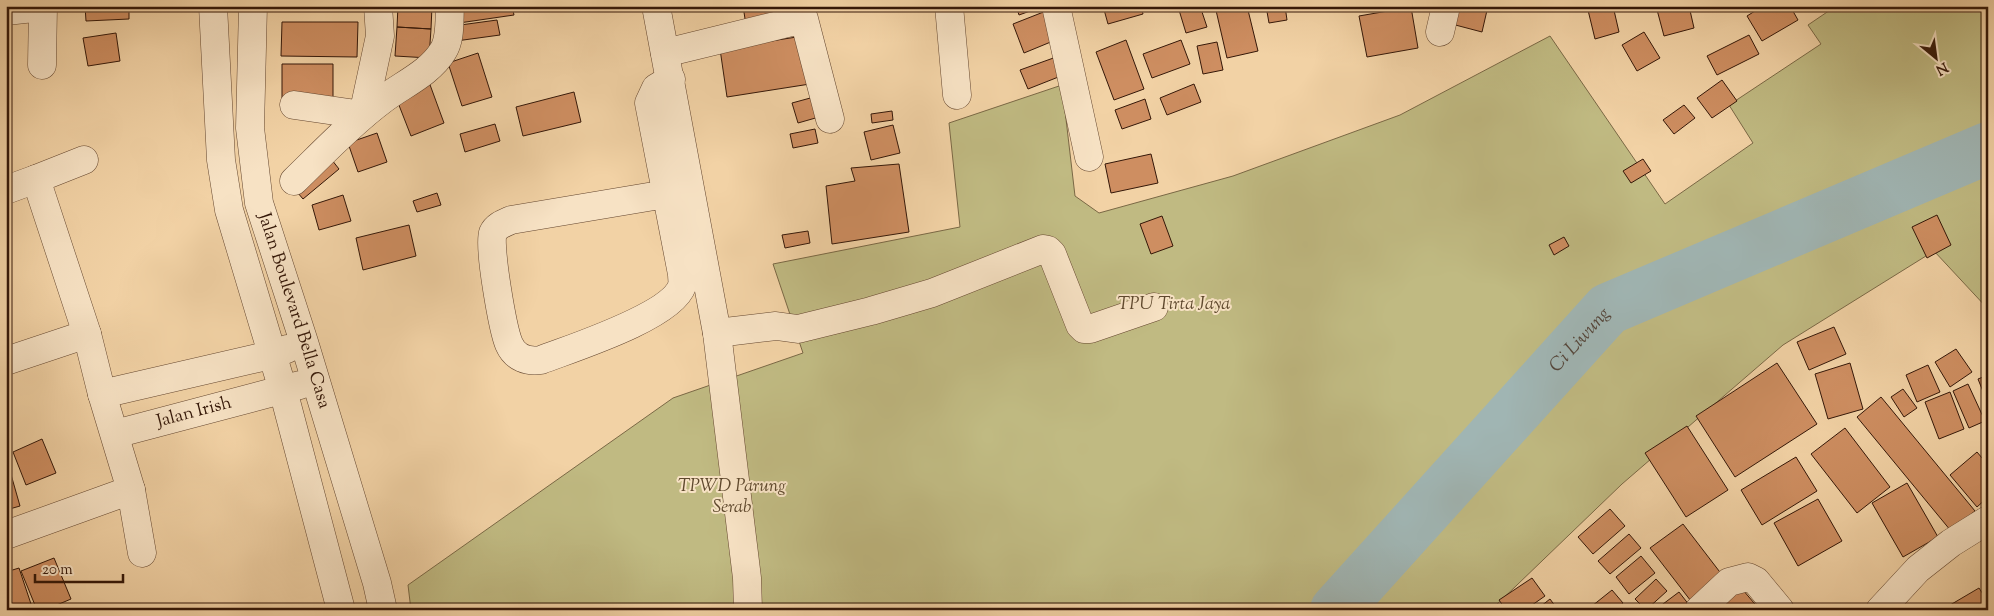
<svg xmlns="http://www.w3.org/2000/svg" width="1994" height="616" viewBox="0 0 1994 616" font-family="'Sorts Mill Goudy',serif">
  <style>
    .green { fill: #c0ba82; stroke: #7a6845 }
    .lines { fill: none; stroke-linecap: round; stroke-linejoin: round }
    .river { stroke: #a0b5b3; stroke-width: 52 }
    .building { fill: #ce8e61; stroke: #341708 }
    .minor-casing { stroke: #64462f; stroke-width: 29 }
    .minor { stroke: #f7e2c4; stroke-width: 28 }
    .labels { text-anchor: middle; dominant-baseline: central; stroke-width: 4; stroke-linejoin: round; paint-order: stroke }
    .park-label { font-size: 18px; font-style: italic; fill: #5e482d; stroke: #f7e2c4 }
    .street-label { font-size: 18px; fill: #341708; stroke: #f7e2c4 }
    .water-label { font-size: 19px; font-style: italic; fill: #54463b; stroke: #f7e2c4 }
  </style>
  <rect width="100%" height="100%" fill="#f2d2a5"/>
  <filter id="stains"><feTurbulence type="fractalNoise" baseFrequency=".004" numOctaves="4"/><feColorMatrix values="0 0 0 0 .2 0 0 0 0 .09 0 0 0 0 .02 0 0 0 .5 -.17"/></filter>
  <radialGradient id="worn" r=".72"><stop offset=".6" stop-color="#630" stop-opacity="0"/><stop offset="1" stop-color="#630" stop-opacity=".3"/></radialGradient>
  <path class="green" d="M1836,6h152v303l-54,-58 -151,94 -161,139 -131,126h-1080l-3,-25 265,-187 130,-45 -30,-89 187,-37 -11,-104 113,-38 13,111 24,17 134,-37 167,-61 150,-79 115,168 88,-61 -24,-38 92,-61 -13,-19z"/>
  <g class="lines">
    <path class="river" id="s1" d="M1336,610l272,-301 380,-161"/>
  </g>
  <path class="building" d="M85,6h44v13l-43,2z
    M398,6h34l-1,23 -34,-2z
    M457,6h55l2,9 -55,8z
    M743,6h55l-52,19z
    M1016,6h28l-25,9z
    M1103,6h38l2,8 -35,10z
    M1192,6h8l7,21 -21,6 -7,-23z
    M1215,6h32l11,45 -31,7z
    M1266,6h19l2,14 -18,3z
    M1449,6h39l-6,26 -38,-10z
    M1587,6h26l6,26 -24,7z
    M1656,6h33l5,22 -30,8z
    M1763,6h27l8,14 -36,21 -15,-25z
    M1411,7l7,41 -51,9 -8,-41z
    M1046,11l12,28 -34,14 -11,-29z
    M497,20l3,15 -44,6 -3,-15z
    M282,22h76l-1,35 -76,-1z
    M397,27l34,2 -2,29 -34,-2z
    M1644,32l16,26 -23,13 -15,-26z
    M116,33l4,28 -32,5 -5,-28z
    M1749,35l10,19 -42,21 -10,-19z
    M803,36l7,48 -83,13 -7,-48z
    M1126,40l18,49 -30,11 -18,-48z
    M1181,40l9,24 -38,14 -9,-24z
    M1217,42l6,28 -20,4 -6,-28z
    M478,53l14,44 -30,9 -14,-43z
    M1059,56l7,18 -38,15 -8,-19z
    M282,64h51v34h-51z
    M1722,80l15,21 -25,17 -15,-20z
    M429,82l15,41 -33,13 -16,-41z
    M1194,84l7,18 -34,13 -7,-17z
    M574,92l7,30 -58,14 -7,-29z
    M814,97l5,20 -21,6 -6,-20z
    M1145,99l6,20 -29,10 -7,-19z
    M1684,105l11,13 -21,16 -11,-14z
    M892,111l1,9 -21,3 -1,-9z
    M495,124l5,17 -35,11 -5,-18z
    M893,125l7,28 -29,7 -7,-28z
    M815,129l3,14 -25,5 -3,-14z
    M377,133l10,29 -29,10 -10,-29z
    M1151,154l7,29 -47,10 -6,-29z
    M328,155l11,14 -36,30 -11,-13z
    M1643,159l8,12 -20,12 -8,-12z
    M899,164l10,68 -77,12 -6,-58 29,-5 -4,-13z
    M437,193l4,12 -24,7 -4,-11z
    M343,195l8,26 -32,9 -7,-25z
    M1937,215l14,30 -24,13 -15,-31z
    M1162,216l11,30 -22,8 -11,-30z
    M409,225l7,31 -53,14 -7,-32z
    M808,231l2,12 -25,5 -3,-13z
    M1564,237l5,9 -15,9 -5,-10z
    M1834,327l12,27 -37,16 -12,-28z
    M1956,349l16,23 -22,15 -15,-25z
    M1777,363l40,61 -82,53 -39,-61z
    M1850,363l13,46 -35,10 -13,-45z
    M1928,365l12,27 -23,10 -11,-27z
    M1988,375v29l-10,-25z
    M1968,384l17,37 -16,7 -16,-37z
    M1903,389l14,19 -13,9 -13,-20z
    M1950,392l14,37 -25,10 -14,-37z
    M1881,397l94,114 -24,20 -94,-114z
    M1687,426l41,64 -42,27 -41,-64z
    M1845,428l45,59 -33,26 -46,-59z
    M42,439l14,34 -30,12 -13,-33z
    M1977,452l11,13v32l-11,10 -27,-32z
    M1796,457l21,34 -55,34 -21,-35z
    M6,464h2l12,42 -14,4z
    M1907,483l31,54 -35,20 -31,-54z
    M1818,499l24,42 -44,25 -24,-43z
    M1610,509l15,17 -32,28 -15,-17z
    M1683,524l43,56 -32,25 -44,-57z
    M1629,534l12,14 -31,26 -12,-13z
    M1641,556l14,17 -26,21 -13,-17z
    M54,558l17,41 -26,11h-8l-16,-39z
    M19,568l14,42h-27v-38z
    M1532,578l13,18 -20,14h-19l-7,-10z
    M1656,579l11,12 -21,19 -11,-11z
    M1737,583l23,27h-53z
    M1979,588l9,14v8h-42l-1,-2z
    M1612,590l11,13 -8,7h-28z
    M1679,592l14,18h-38z
    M1550,599l8,11h-22z"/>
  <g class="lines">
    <defs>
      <g id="minor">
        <path d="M213,6l8,154 8,50 54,180 58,220"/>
        <path id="s2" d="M253,6l-3,122 9,75 45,139 73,241 6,27"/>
        <path d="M656,6l61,327 30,245 1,32"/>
        <path d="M949,6l8,89"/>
        <path d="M1056,6l33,151"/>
        <path d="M6,11l37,-4"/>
        <path d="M1440,32l6,-26"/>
        <path d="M665,53l139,-34 26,100"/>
        <path d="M42,65l1,-59"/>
        <path d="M294,105l69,10 17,-79 -2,-30"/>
        <path d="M36,179l48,-19"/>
        <path d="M294,181c28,-27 55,-56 87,-80 20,-16 48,-27 62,-50 8,-12 6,-31 7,-45"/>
        <path d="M6,190l30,-11 51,155 15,60 29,96 11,63"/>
        <path d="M666,194l-155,26c-7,3 -15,6 -18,13 -5,13 10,97 16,111 6,14 19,18 32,16 31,-12 130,-43 141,-74 1,-3 0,-8 0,-12l-33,-171 7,-15 15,-9"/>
        <path d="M717,333l59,-7 22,3 73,-18 61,-18 111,-44 5,1 4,4 28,71 4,4h6l64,-22"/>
        <path d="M6,361l81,-27"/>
        <path d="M102,394l169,-39 16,-6"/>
        <path id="s3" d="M115,434l185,-49"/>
        <path d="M6,535l125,-45"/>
        <path d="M1699,610l30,-28 19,-5 8,4 24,29"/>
        <path d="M1880,610l38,-41 33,-26 37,-23"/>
      </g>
    </defs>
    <use href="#minor" class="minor-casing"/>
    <use href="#minor" class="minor"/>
  </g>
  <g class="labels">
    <g class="park-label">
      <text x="1174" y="305">TPU Tirta Jaya</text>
      <text x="732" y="487">TPWD Parung<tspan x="732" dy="21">Serab</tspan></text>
    </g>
    <g class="street-label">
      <text stroke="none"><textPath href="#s2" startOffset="311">Jalan Boulevard Bella Casa</textPath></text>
      <text stroke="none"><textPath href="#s3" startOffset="82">Jalan Irish</textPath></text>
    </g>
    <g class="water-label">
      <text stroke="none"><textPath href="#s1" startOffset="364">Ci Liwung</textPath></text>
    </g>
  </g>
  <rect width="1994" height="616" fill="none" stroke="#f2d2a5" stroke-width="25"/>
  <rect x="8" y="8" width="1979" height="601" fill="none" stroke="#341708" stroke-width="2.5"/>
  <rect x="12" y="12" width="1969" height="591" fill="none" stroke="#341708"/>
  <g transform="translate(1936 58) rotate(151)" stroke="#f7e2c4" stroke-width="4" paint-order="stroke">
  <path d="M0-4L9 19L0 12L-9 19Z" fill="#341708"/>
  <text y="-8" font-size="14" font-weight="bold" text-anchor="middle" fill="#341708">N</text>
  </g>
  <path d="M35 574v8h88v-8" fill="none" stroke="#341708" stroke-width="2.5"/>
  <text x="42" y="574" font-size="15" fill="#341708" stroke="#f7e2c4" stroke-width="4" paint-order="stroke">20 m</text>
  <rect width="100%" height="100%" filter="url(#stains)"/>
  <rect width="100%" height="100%" fill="url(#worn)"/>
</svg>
